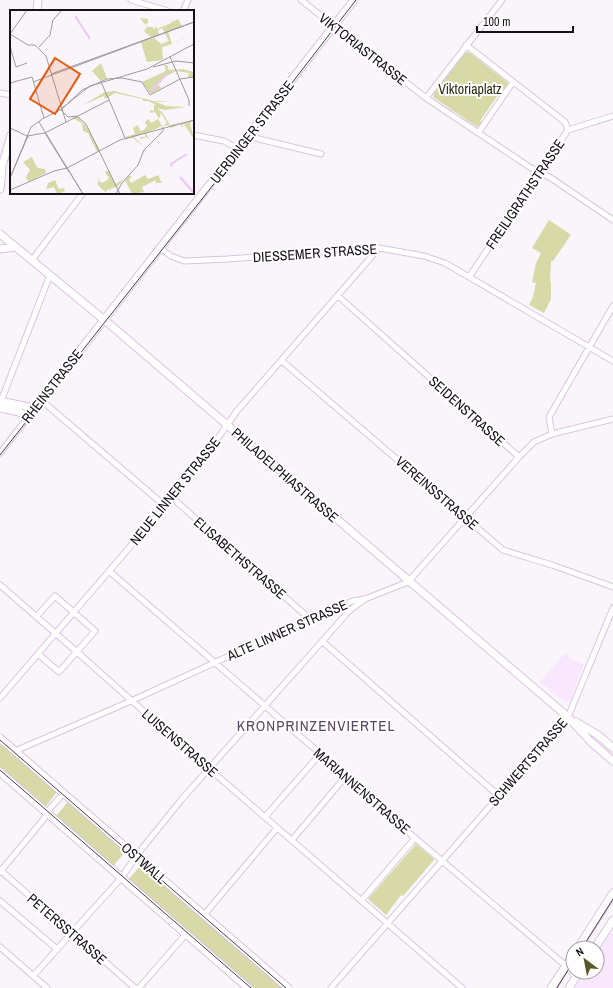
<svg xmlns="http://www.w3.org/2000/svg" width="613" height="988" viewBox="0 0 613 988" font-family="'Archivo Narrow',sans-serif">
  <style>
    .built { fill: #f8e7fd }
    .green { fill: #d7d9a7 }
    .lines { fill: none; stroke-linecap: round; stroke-linejoin: round }
    .street-casing { stroke: #dac3e1; stroke-width: 7 }
    .secondary-casing { stroke: #dac3e1; stroke-width: 9 }
    .street { stroke: #fff; stroke-width: 5 }
    .secondary { stroke: #fff; stroke-width: 7 }
    .tram { stroke: #443c46; stroke-width: 1 }
    .labels { text-anchor: middle; dominant-baseline: central; stroke-width: 4; stroke-linejoin: round; paint-order: stroke }
    .street-label { font-size: 14px; fill: #18101b; stroke: #fff }
    .park-label { font-size: 14px; fill: #2b2b10; stroke: #fff }
    .neighbourhood-label { font-size: 15px; letter-spacing: 1px; fill: #5a4660; stroke: #fff }
    .inset-river { fill: none; stroke: #ecc6f8; stroke-width: 2 }
    .inset-road { fill: none; stroke: #a099a1; stroke-width: 1 }
    .view { fill: #e8590c; fill-opacity: 0.15; stroke: #e8590c; stroke-width: 2 }
    .inset-edge { fill: none; stroke: #18101b; stroke-width: 2 }
  </style>
  <rect width="100%" height="100%" fill="#faf5fb"/>
  <path class="built" d="M565,653l8,7 11,4 -14,36 -5,2 -25,-20z
    M613,930v58h-38l10,-16h12v-18z"/>
  <path class="green" d="M466,52l4,1 37,29 1,2 -3,5h-3l-22,32 2,2 -5,4 -44,-30 2,-7h1z
    M549,220l22,15 -18,26h-2l-1,20h1v18l-7,14 -15,-8 4,-8 3,-14 -4,-1 4,-19 5,-10 -9,-5z
    M0,743l57,49 -11,14 -46,-38z
    M68,802l58,49 -13,15 -57,-50z
    M416,844l18,15 -1,2 -29,34 -4,1 -14,19 -18,-16z
    M141,865l142,123h-30l-125,-108z"/>
  <g class="lines">
    <defs>
      <path id="street" d="M131,0l37,11
        M301,0l125,98 105,70 20,10 62,42
        M183,11l5,-11
        M466,45l99,77 3,8
        M0,93l11,2
        M426,98l76,-98
        M478,133l35,-51
        M250,134l9,5 62,15
        M193,135l31,6 15,8
        M160,248l11,8 13,5 43,-2 152,-11 45,8 21,7 168,98
        M32,260l51,-67
        M469,277l99,-147 45,-14
        M338,296l181,161
        M282,361l221,189 49,15 61,22
        M41,400l123,105
        M1,401l49,-126
        M552,434l-3,-17 64,-111
        M0,453l28,-36
        M170,496l140,123
        M109,571l237,205 69,62 151,128 10,11
        M0,585l77,67 99,88 286,248
        M36,617l19,-21 40,35 -36,41 -21,-18
        M322,641l177,155
        M0,698l159,-185 17,-26 42,-49 19,-27 142,-163
        M15,751l116,-50 179,-82 43,-18 12,-2 43,-17 111,-125 15,-15 18,-8 61,-15
        M265,817l55,-63
        M292,840l54,-64
        M0,870l135,118
        M0,872l43,-52 8,-13 13,-14
        M0,901l57,48
        M361,901l54,-63
        M204,915l73,-87
        M0,947l47,41
        M33,976l89,-99 14,-21 46,-57 168,-189 14,-10
        M139,988l47,-54
        M331,988l237,-271 45,-109"/>
      <path id="secondary" d="M37,11l1,-11
        M0,173l11,-38
        M0,189l2,-19
        M0,234l114,94 454,389 23,25 22,19
        M0,249l16,-2
        M0,401l29,6 4,3
        M0,408l19,4 9,5 326,-417
        M576,722l22,13 15,13
        M0,738l288,250
        M0,772l248,216
        M578,948l35,-55
        M595,948l18,-28
        M551,988l22,-33
        M569,988l10,-16"/>
    </defs>
    <use href="#street" class="street-casing"/>
    <use href="#secondary" class="secondary-casing"/>
    <use href="#street" class="street"/>
    <use href="#secondary" class="secondary"/>
    <path class="tram" d="M0,455l217,-275 139,-180
      M0,740l286,248
      M0,770l251,218
      M582,948l31,-49
      M557,988l16,-26"/>
  </g>
  <g class="labels">
    <g class="street-label">
      <text transform="translate(363 49) rotate(38)">VIKTORIASTRASSE</text>
      <text transform="translate(252 132) rotate(-52)">UERDINGER STRASSE</text>
      <text transform="translate(525 194) rotate(-56)">FREILIGRATHSTRASSE</text>
      <text transform="translate(315 253) rotate(-4)">DIESSEMER STRASSE</text>
      <text transform="translate(52 386) rotate(-52)">RHEINSTRASSE</text>
      <text transform="translate(467 411) rotate(42)">SEIDENSTRASSE</text>
      <text transform="translate(285 475) rotate(41)">PHILADELPHIASTRASSE</text>
      <text transform="translate(175 491) rotate(-51)">NEUE LINNER STRASSE</text>
      <text transform="translate(437 493) rotate(41)">VEREINSSTRASSE</text>
      <text transform="translate(240 558) rotate(41)">ELISABETHSTRASSE</text>
      <text transform="translate(287 630) rotate(-24)">ALTE LINNER STRASSE</text>
      <text transform="translate(180 743) rotate(41)">LUISENSTRASSE</text>
      <text transform="translate(528 762) rotate(-49)">SCHWERTSTRASSE</text>
      <text transform="translate(362 791) rotate(41)">MARIANNENSTRASSE</text>
      <text transform="translate(144 863) rotate(41)">OSTWALL</text>
      <text transform="translate(67 929) rotate(41)">PETERSSTRASSE</text>
    </g>
    <g class="park-label">
      <text x="470" y="89">Viktoriaplatz</text>
    </g>
    <g class="neighbourhood-label">
      <text x="316" y="725">KRONPRINZENVIERTEL</text>
    </g>
  </g>
  <g transform="translate(10 10)">
    <rect width="184" height="184" fill="#faf5fb"/>
    <path d="M143,5l4,14 14,-6v-3l1,2 6,-3 4,7 -14,5 4,13 22,-11 -17,9 -14,5 -1,-1 1,14 -16,2 -6,-20 13,-4 7,6 8,-3 -7,-13 -4,2 1,4 -8,3 -7,-6 3,-4 -7,-9 8,1v4l-3,1 3,3h5l1,3 2,-4zM91,53l6,15 -6,3 -9,-10zM154,55h3l2,5 14,-1 11,3v5h-6l1,-4 -13,-2 -13,7 -6,5 4,5 -10,6 -9,-12 22,-10 2,-2zM104,81l40,10v2l1,-2h16l-15,1 10,4 20,1 -21,3 -8,-2 5,4 8,13 24,-5 -4,3 4,16 -10,-15 -2,1 1,3 -3,-4 -9,4 -2,-3 -6,1 4,-3 -6,-10 -2,6 -4,-7 -5,1v-3l4,1v-6l3,1 -8,-5h-6v-2l-28,-6 -10,6 -1,-3 -21,9 22,-13zM67,106l10,11 13,23 -3,2 -9,-19 -5,-2 -1,-8 -10,-5zM139,109l2,4 7,-4 4,7 -16,7 2,5 3,-3 -3,4 -2,-2 -5,2 -1,-2h5v-4l-11,4 11,11 -12,-10 -7,1v2l-1,-4 10,-3 -2,-6 5,-3 2,6 4,-1 3,-4 -2,-4zM22,147l3,7 3,4 7,1 1,4 -18,9 -2,-5 4,-7 -7,-8zM99,160l6,14 9,-5 -7,8 -6,1v3l-2,-2 -4,3 -8,-8 2,-3 -2,-5 4,7 5,-2 3,-3 -4,-6zM119,165l3,2 -3,2 2,4 14,-8 3,4 10,-4 4,8h-6l-1,11 1,-14 -14,7 2,5 -12,2 -7,-14zM45,170l4,9 5,-1 1,3 -8,3 -3,-7 -8,2 2,-6z" fill="#d7d9a7"/>
    <path class="inset-river" d="M65,6l15,23M142,80l15,-16M162,157l-1,-3 16,-10M170,167l13,15"/>
    <path class="inset-road" d="M0,24l18,11h7l11,11 20,66M0,24l17,-24M0,36l6,21 11,-4M29,37l11,-12 3,-15 9,-10M160,47l19,43v6M143,57l23,-6 18,2M41,64l143,-52M23,72l161,-60M91,72l7,16M0,73l22,-6M98,87l17,41M52,98l28,-22 57,-17 47,-25M50,99l8,8 9,-1 9,8 34,70M34,108l18,-9 20,-19 25,-11 15,-1 20,4 8,13 30,-16 14,-2M29,112l44,72M0,118l19,9M35,123l24,39M17,126l18,-3 64,-33M59,161l14,23M0,168l18,-42M0,168l21,-51 13,-9 -12,-41M0,180l44,-19 13,-3 53,-28 74,-20M106,184l6,-11 16,-18 6,-15 19,-19v-4"/>
    <path class="view" d="M45,48l25,16 -25,40 -25,-15z"/>
    <rect width="184" height="184" class="inset-edge"/>
  </g>
  <g transform="translate(585 960) rotate(328)"><circle r="19" fill="#ffffff" stroke="#a39fa4"/>
  <path d="M0-3L7 15L0 10L-7 15Z" fill="#595a27"/>
  <text y="-6" font-size="11" font-weight="bold" text-anchor="middle" fill="#18101b">N</text>
  </g>
  <path d="M477 26v6h96v-6" fill="none" stroke="#18101b" stroke-width="2"/>
  <text x="483" y="26" font-size="12" fill="#18101b" stroke="#ffffff" stroke-width="3" paint-order="stroke">100 m</text>
</svg>
